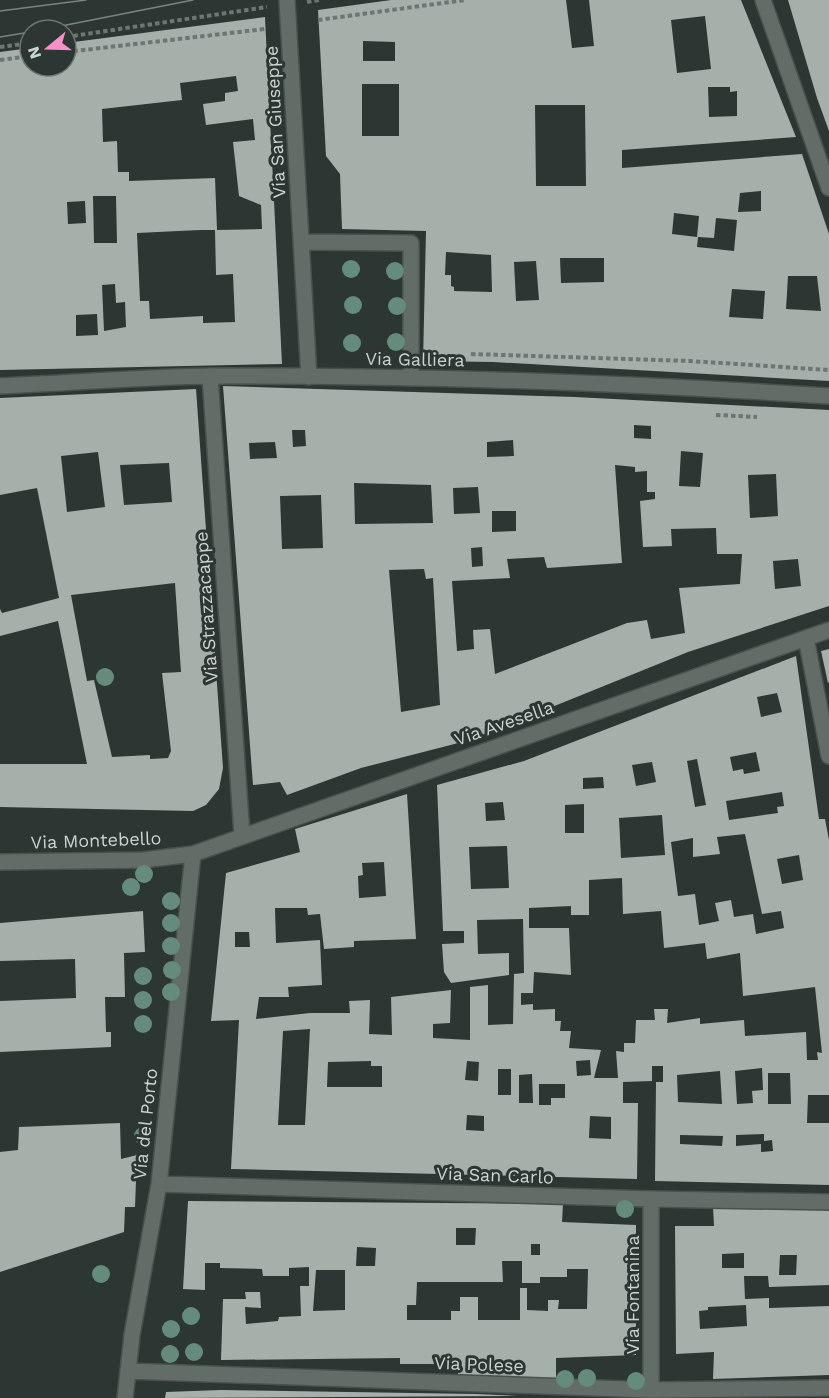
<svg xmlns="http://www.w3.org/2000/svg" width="829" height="1398" viewBox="0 0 829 1398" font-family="'Work Sans',sans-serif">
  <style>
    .building { fill: #a5b0ab; fill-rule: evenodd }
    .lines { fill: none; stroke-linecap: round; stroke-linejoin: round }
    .minor-casing { stroke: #49514d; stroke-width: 18 }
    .path { stroke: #6e7673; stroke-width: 4; stroke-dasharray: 4.5 3; stroke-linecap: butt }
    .minor { stroke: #626d68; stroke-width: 15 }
    .tram { stroke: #7c8481; stroke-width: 1.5 }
    .tree { fill: #658b7c }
    .labels { text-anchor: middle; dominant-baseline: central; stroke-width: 6; stroke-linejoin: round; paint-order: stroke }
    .street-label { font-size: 18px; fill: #ced3d1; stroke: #2c3632 }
  </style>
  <rect width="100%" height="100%" fill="#2c3632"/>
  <path class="building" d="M391,0h175l6,48 22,-2 -5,-46h152l55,137 -174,13v18l180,-14 27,80v147l-336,-19 -70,-1 3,-130 -84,-2 -2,-55 -14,-18 -8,-146zM705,16l6,53 -34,4 -6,-53zM363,41l32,1v19h-32zM362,84h37v52h-37zM708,87h22v5l7,-1v25l-28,1zM535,105h50l1,81h-50zM761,191v20l-23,1 2,-19zM674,213l25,3 -2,21 -25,-3zM716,218l21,2 -3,31 -37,-4 1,-10 16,1zM446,252l45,3 1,37 -38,-1v-4l-3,-1v-11h-6zM560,258h44v24l-43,1zM536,261l3,39 -23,1 -2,-39zM788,276h29l4,35 -35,-2zM732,289l33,2 -2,28 -34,-2z
    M788,0h41v131l-12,-33z
    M265,17l17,347 -282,6v-318l30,-4v18h36v-23zM236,76l2,15 -13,2v8l-22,3 3,21 47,-6 2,21 -22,2 6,54 22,9 1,24 -45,1 -2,-52 -86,3v-9h-11l-1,-31 -14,1 -1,-33 80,-9 -2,-17zM93,196h23l1,47h-23zM85,201l1,22 -18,1 -1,-22zM200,230h15l1,45 17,-1 2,48 -32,1v-7l-53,3 -1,-18h-9l-3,-68zM115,284l1,19 9,-1 1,25 -22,4 -2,-46zM97,314l1,21 -22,1v-21z
    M223,386l352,11 254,13v196l-141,46 -218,88 -109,28 -74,27 -7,-13 -27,3zM634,425l17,1v13l-17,-1zM292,430h13l1,16 -13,1zM513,440l1,16 -27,1v-15zM275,442l2,16 -27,1 -1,-16zM681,451l22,2 -3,34 -21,-1zM615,465l20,2v5l12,-1v21h8v7l-15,2 3,46 29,-1 -1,-17 45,-1 1,26h25l-2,30 -61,4 6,45 -34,6 -4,-19 -20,3 -132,51 -5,-45 -17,1 1,19 -17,2 -5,-70 58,-3 -3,-19 37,-2 3,11 75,-5zM776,474l2,42 -28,2 -2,-43zM354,483l77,2 2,38 -78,1zM478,487l2,26 -26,1 -1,-26zM321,495l2,53 -41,1 -2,-53zM492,511h24v20l-24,1zM482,547l1,19 -11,1 -1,-19zM798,559l3,27 -26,3 -2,-28zM424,569l2,10 7,-1 7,127 -39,7 -12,-142z
    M196,389l27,379 -4,21 -13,16 -13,6 -193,-4v-43h87l-29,-143 -58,15v-27l2,4 57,-15 -22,-110 -37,7v-97zM98,452l7,55 -38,5 -6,-56zM169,463l3,39 -48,3 -4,-40zM175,583l6,89 -19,1 9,78 -3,7 -18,1v-4l-38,2 -18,-77 -7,1 -16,-86z
    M829,649v33l-1,1 -7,-32z
    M796,656l23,163h6l4,21v255h-21l-1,28h22v62l-174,-4 1,-99h7v-16h-11v15l-29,1v21h15l-1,76 -406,-10 8,-149 -28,1 15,-148 74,-21 -5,-23 112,-35 9,145 -62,2v6l-30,2 -4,-35 -12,1 -1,-7h-32l1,35 44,-3 2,45 -34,2 1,10h-30l-3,22 54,-6h40l-1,-12 21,-1 -1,34 23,1 -1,-38 60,-7 -1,33 -17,1v14l37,2v-53l18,-2v40l25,-1 1,-50 10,-1 -1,-54 -46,1 1,34 31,-1v22l-58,8 -7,-11 -2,-28 22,-1v-12h-21l-6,-146 87,-24zM777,693l5,19 -21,5 -4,-20zM756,752l4,19 -16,3 -1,-5 -10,2 -3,-14zM697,759l9,46 -11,2 -8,-46zM652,762l4,20 -20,4 -4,-21zM603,777l1,11 -21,1v-11zM782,792l2,14 -7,1 1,6 -49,7 -3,-19zM503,802l2,18 -19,1 -1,-18zM584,804v29h-19v-28zM662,815l3,40 -44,3 -2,-40zM745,834l17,80 19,-3 3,17 -28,6 -3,-20 -19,3 -3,-17 -16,3 4,18 -20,4 -4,-31 -17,2 -7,-54 22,-4v19l27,-3 -3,-17zM507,846l2,42 -38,1 -2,-42zM799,855l4,25 -21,4 -5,-25zM384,862l2,34 -27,2 -1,-22 5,-1 -1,-12zM622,878l1,36 38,-3 3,37 41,-5 2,16 33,-6 3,43 72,-9 7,66 -5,-1 1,8h-11l-1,-28 -61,4 -1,-16 -44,4v-6l-33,5 1,-14h-14l1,11h-19l-1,23h-11v9l-8,-1 2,27h-24l7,-28 -32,-2 2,-17h-11l1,-10h-6v-12l-22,1v-6l-12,1v-12h12l1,-21 37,3 -2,-47h-40v-20l42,-2v9h18v-35zM235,932h14l1,15h-15zM310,1029l-5,96h-27l5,-94zM590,1060l1,15 -14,1 -1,-15zM371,1061v5h11v21h-55l1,-25zM467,1061l12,1 -1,19 -13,-1zM762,1068l1,22 -11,1 1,12 -16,1 -2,-33zM498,1069h13v26h-13zM720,1071l2,33 -44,-2 -1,-27zM768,1073h22l1,31h-23zM532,1074l1,29h-14v-28zM539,1084h26v14h-14v7h-12zM467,1115l17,1v15l-18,-1zM590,1116l21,1v22l-22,-1zM764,1134v7l8,-1 1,11 -12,1v-8l-25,2v-11zM680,1135l43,1 -1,10 -42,-2z
    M143,911l2,41 -21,1 1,44h-20l1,35h5v15l-111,5v-51l76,-3 -1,-39 -75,2v-38z
    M120,1123l1,36 16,-4 -2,52h-10l-1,25 -124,40v-120l18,-2 1,-23z
    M188,1201l375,3 -1,18 74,3v130l-80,3v21l-98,-3v-12h-58v-6l-179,2 2,-61h23l-1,-7h15l1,16 -16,-1 1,17 32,-3 1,-4 22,-1 -1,-30h9v-19l-20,1v8h-26l-1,-7 -42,-1v-5h-15v27l-22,-1zM456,1228h20l-1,17h-19zM531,1244h9v11h-9zM357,1247l19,1 -1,18h-19zM502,1261h20v22h18v-6h27v-8h21l-1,40h-29l1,-9h-11v11l-21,-1v-22h-7v32h-42v-23h-18v14h-9v9h-44v-15h9l1,-23h86zM316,1270h29v40l-32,1z
    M713,1207l116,3v75l-60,2 -1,-11h-24l1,23 24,-1v10l60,-2v69l-116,4 1,-27 -38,2 -1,-128h39zM744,1253v15h-22v-14zM780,1255h17l-1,20h-17zM746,1305l1,21 -47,3 -1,-18 9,-1v-3z
    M221,1390l255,4 42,2 -353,2 1,-6z"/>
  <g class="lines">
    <defs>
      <path id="minor" d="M287,0l22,377
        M763,0l66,188
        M302,242l109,1v135
        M210,376l32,459
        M0,386c71,-3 142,-9 213,-10 206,-1 411,7 616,20
        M806,638l23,118
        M0,862l143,-2 50,-6 636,-224
        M159,1184l492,15 178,3
        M128,1371l523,19 178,-2
        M651,1390v-191
        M125,1398l7,-63 27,-151 34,-330"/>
    </defs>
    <use href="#minor" class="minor-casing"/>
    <path class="path" d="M307,2l12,-2
      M318,20l147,-20
      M66,37l201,-30
      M0,47l30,-4
      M66,52l199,-23
      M0,60l30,-4
      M471,354l219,7 139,9
      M716,415l41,2"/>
    <use href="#minor" class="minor"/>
    <path class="tram" d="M0,11l86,-11
      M41,30l152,-30
      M0,37l30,-5"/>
  </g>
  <g class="tree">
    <circle cx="351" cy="269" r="9"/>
    <circle cx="395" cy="271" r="9"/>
    <circle cx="353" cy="305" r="9"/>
    <circle cx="397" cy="306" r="9"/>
    <circle cx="396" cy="342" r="9"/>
    <circle cx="352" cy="343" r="9"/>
    <circle cx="105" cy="677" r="9"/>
    <circle cx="144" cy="874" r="9"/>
    <circle cx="131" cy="887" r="9"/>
    <circle cx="171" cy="901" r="9"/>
    <circle cx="171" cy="923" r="9"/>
    <circle cx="171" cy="946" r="9"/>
    <circle cx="172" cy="970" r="9"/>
    <circle cx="143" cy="976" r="9"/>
    <circle cx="171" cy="992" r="9"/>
    <circle cx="143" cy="1000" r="9"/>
    <circle cx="143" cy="1024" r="9"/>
    <circle cx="143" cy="1136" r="9"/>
    <circle cx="625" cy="1209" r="9"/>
    <circle cx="101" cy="1274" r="9"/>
    <circle cx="191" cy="1316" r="9"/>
    <circle cx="171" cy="1329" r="9"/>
    <circle cx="194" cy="1352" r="9"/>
    <circle cx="170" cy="1354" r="9"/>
    <circle cx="587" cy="1378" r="9"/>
    <circle cx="565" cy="1379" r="9"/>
    <circle cx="636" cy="1381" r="9"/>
  </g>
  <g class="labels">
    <g class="street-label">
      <text transform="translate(275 122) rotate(-93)">Via San Giuseppe</text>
      <text transform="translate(415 359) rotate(1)">Via Galliera</text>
      <text transform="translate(206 607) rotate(-94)">Via Strazzacappe</text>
      <text transform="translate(504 723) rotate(-19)">Via Avesella</text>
      <text transform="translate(96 840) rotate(-2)">Via Montebello</text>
      <text transform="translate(145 1124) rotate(-84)">Via del Porto</text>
      <text transform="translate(495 1175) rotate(2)">Via San Carlo</text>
      <text transform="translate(632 1295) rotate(-90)">Via Fontanina</text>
      <text transform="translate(479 1364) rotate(2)">Via Polese</text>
    </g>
  </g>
  <g transform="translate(48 48) rotate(251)"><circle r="28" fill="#2c3632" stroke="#6d7572" stroke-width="1.5"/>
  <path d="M0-4.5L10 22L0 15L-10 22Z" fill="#f98fc8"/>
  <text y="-9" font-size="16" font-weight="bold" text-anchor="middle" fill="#ced3d1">N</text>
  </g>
</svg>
